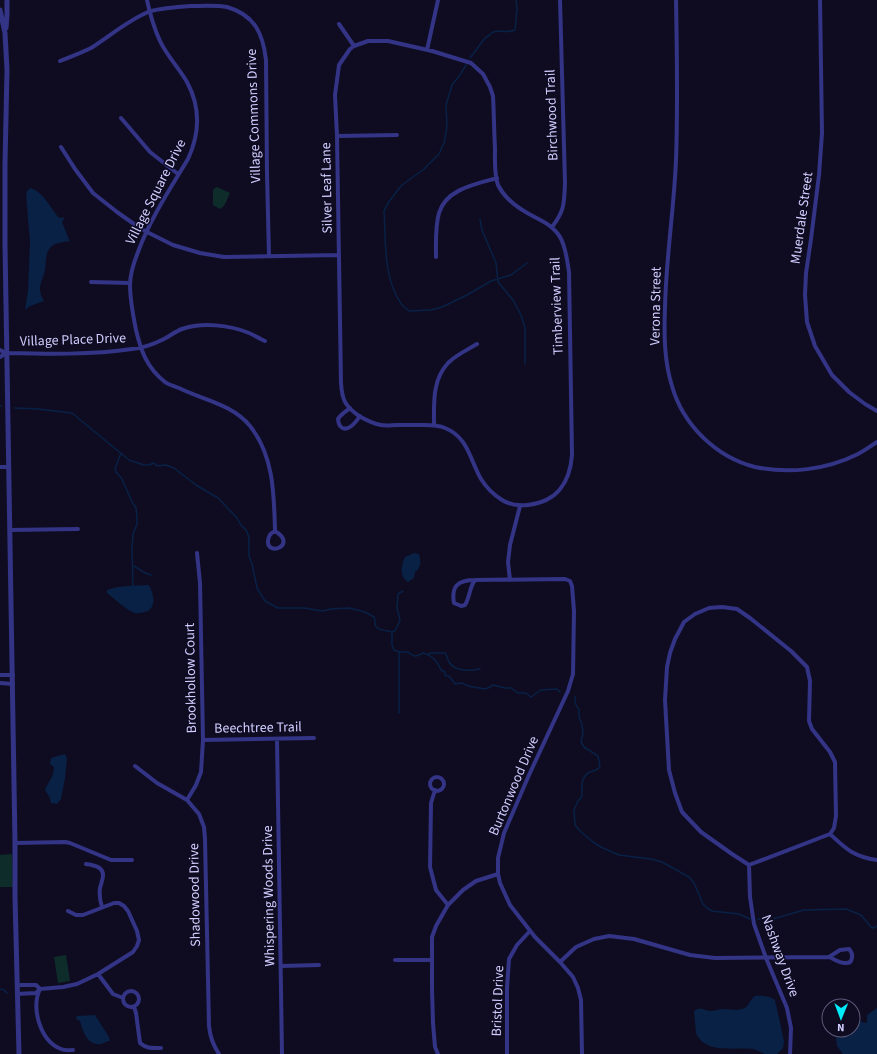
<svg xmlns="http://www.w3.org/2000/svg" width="877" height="1054" viewBox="0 0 877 1054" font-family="'Source Sans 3',sans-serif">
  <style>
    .green { fill: #0e2d2a }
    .water { fill: #082145 }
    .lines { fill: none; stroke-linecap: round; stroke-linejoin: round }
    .stream { stroke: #082145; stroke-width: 1.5 }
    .minor { stroke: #333485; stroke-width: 4 }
    .tertiary { stroke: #333485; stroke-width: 5 }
    .labels { text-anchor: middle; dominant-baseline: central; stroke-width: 3; stroke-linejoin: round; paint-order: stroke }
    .street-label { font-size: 14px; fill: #d1cdff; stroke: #0f0c22 }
  </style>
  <rect width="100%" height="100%" fill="#0f0c22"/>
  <path class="green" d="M217,187l13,6c-3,5 -4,13 -10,16l-7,-4v-15l2,-2z
    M12,854l1,33h-13v-32z
    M66,955l4,26 -12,2 -4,-26z"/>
  <path class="water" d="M31,188c12,4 20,20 27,29l3,1 4,-1 -3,5 8,20 -3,-1c-6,2 -13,2 -17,7 -5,6 -4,15 -5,22 -1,6 -5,12 -5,19 0,5 2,8 4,12l-14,5 -5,4 3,-19 2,-49 -4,-49 2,-3z
    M414,553l5,1c2,6 2,15 -4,18l-1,6 -6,4c-9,-6 -7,-16 -3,-25z
    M149,585c4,8 8,20 -1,26 -4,1 -9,3 -13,2 -8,-2 -21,-15 -28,-20v-3c13,-5 27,-4 42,-5z
    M65,754l2,4 -2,20 -4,21 -4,5 -6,-1 -1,-5 -5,-8c3,-9 9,-12 9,-23l-4,-3 1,-6z
    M755,996c6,-1 15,0 20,4l9,41 -1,7 -6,6c-4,0 -9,0 -12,0 -5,-2 -8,-4 -12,-5 -20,-2 -48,5 -57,-16l-2,-21 1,-2c8,-3 8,0 15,1 5,0 9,-2 13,-2 6,0 13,2 19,0 7,-1 7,-9 13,-13z
    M877,1008v46h-34l-6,-8 -2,-16h18v-12l12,5 2,-1v-7z
    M95,1015l14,22 1,4c-4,0 -6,2 -9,3 -14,2 -18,-13 -21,-23l-4,-2 1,-3z"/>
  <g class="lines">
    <path class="stream" d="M470,58l15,-20c3,-1 5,-4 8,-6 7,-2 15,1 22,-2l2,-21 -1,-9
      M466,65l-6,10 -8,10 -6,20 1,22 -3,16 -5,11 -16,16 -13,9 -9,7 -13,17 -4,8c2,30 -1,65 16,91 2,4 6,6 9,9l22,-1 11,-3 25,-12 24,-14 20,-6 16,-12
      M480,219l2,11 14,33 2,19 15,18 8,15 4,13v36
      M0,405l1,1
      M15,408l23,1 34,4 57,47 15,5h5l5,-2 3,3 9,-1 8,3 22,17 22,13 19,20 4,7 5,5 3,7v19l3,8 5,24 8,13 13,7h26l19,3 8,-2 18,-1 16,4 9,5c1,2 1,5 1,7 1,7 12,6 17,8
      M121,453l-5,13 -1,3 1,3 6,7 10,23 4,6 1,10v6l-4,10 -1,15 1,37
      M134,566l11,7 6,2
      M392,632v13l2,5 6,2h8c7,6 9,4 15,1 9,2 15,9 18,17l4,2v3l5,2 5,7 7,-1 6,3 17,3 3,-1 5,-3 12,3h6l7,5h8l5,4 10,-7 16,-1 3,3
      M392,632l3,-1 2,-4 3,-7 -3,-12 1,-14 5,-3
      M399,653v60
      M429,654l2,-1h14c2,3 3,7 4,9 6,10 22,9 31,7
      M575,697v6l4,7v7l3,7 1,10 -2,8 3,5 14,9 2,10c-2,5 -6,4 -10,6 -10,5 -8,15 -8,24l-4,5 -4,9 1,15 5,6 13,11 8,5 18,8 32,4 11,3 27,15 5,6 9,21 4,4 5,3 27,3 11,5
      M758,919l11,1 35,-10 42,-1 15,6 10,12 2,1 4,-2
      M0,989l4,1 3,3"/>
    <path class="minor" d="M147,0c3,14 7,28 13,41 7,15 19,27 27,41 14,26 13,51 1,77 -18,30 -38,60 -50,93 -4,10 -8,22 -8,33 0,15 3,30 6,45 5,21 11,38 29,52 4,3 9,4 14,6 24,12 53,16 71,38 24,30 24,69 25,105 -4,2 -7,5 -7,10 -1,16 30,4 7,-10
      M676,0c1,53 2,107 0,160 -2,49 -10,98 -11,147 -1,26 -1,54 7,79 11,39 44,71 83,81 34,7 71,3 103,-13 6,-3 13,-8 19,-12
      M820,0l2,133 -3,42 -8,64 -5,34 -1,22 2,27 8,24 17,29 17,17 16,12 12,7
      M339,24l15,22
      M368,41h20l44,10 39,12 12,11 7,13 3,9c1,18 1,35 2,52 0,12 -1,26 3,37 6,12 18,22 31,29 11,6 24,11 31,23 6,10 7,23 9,35l3,183c-2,27 -15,47 -44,50 -9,1 -18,0 -26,-5 -8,-5 -16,-13 -21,-21 -11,-19 -13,-42 -36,-51 -7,-3 -14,-3 -21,-3 -9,0 -18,0 -27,0 -5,0 -11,1 -16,0 -7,-1 -15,-5 -22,-9 -14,-10 -17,-16 -18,-33l-4,-247 -2,-41 4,-30 11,-16 4,-3z
      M427,50l11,-50
      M60,61c10,-4 21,-8 31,-13 19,-12 36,-27 57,-36 11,-4 31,-5 42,-6 11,0 27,-1 37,1 28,8 36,27 39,53l1,113 2,83
      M121,118l29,34 28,22
      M337,136l60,-1
      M61,147l14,22 18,24 24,19 24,17 32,16 27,8 24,4 115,-2
      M552,227c13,-17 12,-24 13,-44l-5,-183
      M436,257c0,-14 -1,-30 3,-44 7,-24 37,-29 58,-35
      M91,282l39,1
      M0,350l6,3
      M0,357l6,-4c42,1 85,2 126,-4 11,-1 22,-5 32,-10 6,-3 12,-8 18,-10 20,-7 48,-4 67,4 5,2 11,6 16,8
      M350,408c-4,3 -10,7 -12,11 0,3 1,5 2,7 7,8 16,-4 20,-10
      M434,425c0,-21 -2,-45 14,-62 8,-8 19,-13 29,-19
      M0,467h8
      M10,530l68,-1
      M475,580c-17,0 -24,6 -21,23l7,3 4,-1c5,-8 4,-17 10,-25l90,-1 5,2 2,5 2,25 -1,63 -5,17 -39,84 -25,58 -6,25v16l2,9 10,22 25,32 25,25 13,15 5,11 3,12 1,54
      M510,580l-2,-18 2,-17 10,-39
      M722,607l15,2 13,9 41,33 16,16 3,14 -1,40 3,8 18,23 5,10 1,54 -2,12 -4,6 -81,31 -17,-11 -31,-22 -19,-20 -7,-19 -6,-23 -4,-70 2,-33 3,-14 5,-14 9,-17 11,-8 14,-6z
      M0,675h13
      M0,683l13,1
      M277,739l5,315
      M203,740l111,-2
      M135,766l22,17 30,17 12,14 5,13 1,12 4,187c1,11 4,19 10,28
      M430 784a7 7 0 1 1 14 0a7 7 0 1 1-14 0Z
      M435,790l-4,13 -1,64 6,23 12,15
      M187,800l9,-15 5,-13 2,-32 -3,-157 -3,-30
      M830,834c16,15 24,23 47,26
      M15,843l50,-1 5,1 41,17h21
      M86,864c6,1 17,2 17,11 0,4 -2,9 -3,13 -1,7 0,13 2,19
      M749,865l1,32 4,27 12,34 21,50 4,20 -1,26
      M68,911l8,4h7l31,-12h5l5,3 4,5 9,20 2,9 -2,6 -4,6 -35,22 -21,10 -14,3 -23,2c-9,19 0,52 21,60 4,2 8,1 12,1
      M395,960h36
      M560,962l16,-15 18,-8 15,-3 25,3 56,16 25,3 114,-1c5,2 10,6 16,6 8,1 9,-9 4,-14l-9,1 -11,7
      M282,966l37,-1
      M98,974l15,20 10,4
      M17,985h19l4,4 -4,4 -19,1
      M123 999a8 8 0 1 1 16 0a8 8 0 1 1-16 0Z
      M134,1007l2,6 4,30c7,6 12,5 21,5
      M438,1054l-3,-7 -2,-24 -1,-34v-52l4,-11 12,-21 15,-15 13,-9 22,-7
      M507,1054v-66l2,-29 8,-14 13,-14"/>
    <path class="tertiary" d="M0,10l5,23 2,37 -2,94v81l10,598v54l4,157
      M6,28l1,-13v-15"/>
  </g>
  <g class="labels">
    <g class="street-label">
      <text transform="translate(552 115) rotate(-92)">Birchwood Trail</text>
      <text transform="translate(254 116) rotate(-92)">Village Commons Drive</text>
      <text transform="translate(327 188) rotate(-91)">Silver Leaf Lane</text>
      <text transform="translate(156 192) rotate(-63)">Village Square Drive</text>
      <text transform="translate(802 218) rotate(-82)">Muerdale Street</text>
      <text transform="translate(557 306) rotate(-92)">Timberview Trail</text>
      <text transform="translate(656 306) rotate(-89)">Verona Street</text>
      <text transform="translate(73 340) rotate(-2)">Village Place Drive</text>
      <text transform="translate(191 678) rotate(-91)">Brookhollow Court</text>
      <text transform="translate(258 728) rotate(-1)">Beechtree Trail</text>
      <text transform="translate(514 786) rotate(-67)">Burtonwood Drive</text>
      <text transform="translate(195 895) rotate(-91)">Shadowood Drive</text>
      <text transform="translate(269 896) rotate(-91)">Whispering Woods Drive</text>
      <text transform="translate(780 956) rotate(70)">Nashway Drive</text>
      <text transform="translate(498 1001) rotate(-88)">Bristol Drive</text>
    </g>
  </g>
  <g transform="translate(841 1018) rotate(181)"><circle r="19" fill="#0f0c22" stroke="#5d597a"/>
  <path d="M0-3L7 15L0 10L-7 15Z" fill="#00eaf8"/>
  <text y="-6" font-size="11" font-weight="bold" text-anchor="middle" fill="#d1cdff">N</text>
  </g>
</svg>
